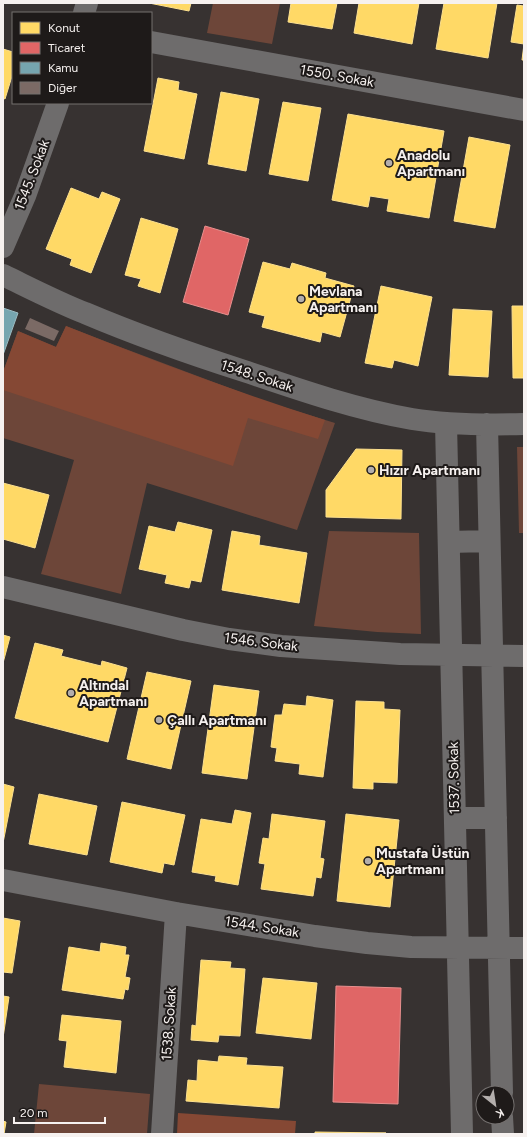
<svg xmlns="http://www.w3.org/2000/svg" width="527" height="1137" viewBox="0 0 527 1137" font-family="Figtree,sans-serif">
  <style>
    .green { fill: #6d4639 }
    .forest { fill: #854834 }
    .homes { fill: #ffd966; stroke: #fce08f }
    .shops { fill: #e06666; stroke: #e7908f }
    .public { fill: #76a5af; stroke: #9cbcc2 }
    .building { fill: #7b6a65 }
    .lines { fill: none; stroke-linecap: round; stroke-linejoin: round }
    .minor { stroke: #6e6c6c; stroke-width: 22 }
    .poi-dot { fill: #b3aeac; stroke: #1e1a19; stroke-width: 1.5 }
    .labels { text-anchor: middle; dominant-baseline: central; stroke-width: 4; stroke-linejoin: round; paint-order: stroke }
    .street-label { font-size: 14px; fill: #f6f1ef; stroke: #1e1a19 }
    .poi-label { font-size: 14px; font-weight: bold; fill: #f6f1ef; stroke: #1e1a19; text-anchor: start }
  </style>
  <rect width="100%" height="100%" fill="#373231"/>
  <path class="green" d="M213,3h67l-8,41 -65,-11z
    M66,326l41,16 160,60 68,21 -38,107 -150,-47 -26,111 -80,-20 33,-114 -71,-22v-66l15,-41 38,16z
    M517,447h7v86h-5z
    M329,531l90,2 2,101 -44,-2 -63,-6z
    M39,1084l111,10 -3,40h-113z"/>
  <path class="forest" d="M66,326c85,34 171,66 259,94l-7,19 -70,-21 -15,48 -230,-76v-18l15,-41 38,16z
    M178,1113l118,8 -1,13h-118z"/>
  <path class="homes" d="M149,3h42l-2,8z
    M291,3h46l-5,26 -44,-7z
    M359,3h60l-7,41 -58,-11z
    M444,3h53l-9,55 -52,-9z
    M517,5l7,1v38l-13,-2z
    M524,44v16h-2z
    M3,49l10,3v21l-8,26 -2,-1z
    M158,78l21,4 -1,8 19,4 -13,65 -40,-8z
    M221,92l38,7 -13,72 -38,-7z
    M283,102l38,6 -13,73 -39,-7z
    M348,114l96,17 -15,87 -42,-7 2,-12 -19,-3 -2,11 -36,-7z
    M469,137l41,8 -15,83 -41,-7z
    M71,188l28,11 3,-7 18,7 -29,74 -21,-8 2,-6 -26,-10z
    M141,218l37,11 -18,64 -22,-7 3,-7 -16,-4z
    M263,262l27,7 2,-6 34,10 -1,5 29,8 -14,51 -18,-5 -2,10 -58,-15 3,-11 -16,-4z
    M381,286l51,11 -14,69 -24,-6 -2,8 -27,-5z
    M512,306h12v72h-11z
    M453,309l39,2 -4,66 -39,-2z
    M356,449l46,1 -1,69 -75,-2v-27z
    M3,483l46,12 -14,53 -32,-9z
    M178,522l34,8 -11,52 -10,-2 -2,8 -24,-5 2,-8 -28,-6 10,-43 26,6z
    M232,531l28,5 -1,9 48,8 -8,50 -77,-13z
    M3,635l7,2 -7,26z
    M35,643l28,7 -2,6 40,10 1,-5 25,7 -19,74 -93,-24z
    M147,672l44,9 -20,88 -44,-10z
    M214,685l45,6 -12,88 -45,-6z
    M307,696l26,4 -10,77 -24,-3 1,-10 -25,-3 2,-13 -6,-1 4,-32h7l2,-11 22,2z
    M356,701l28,1v7l16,1 -3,73 -24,-1v7l-20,-1z
    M3,784l11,3 -11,56z
    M39,794l58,12 -10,49 -58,-11z
    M122,802l63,13 -11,50 -10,-2 -2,10 -52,-11z
    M235,810l16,3 -13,72 -23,-4 1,-5 -24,-4 9,-53 31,5z
    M272,814l53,7 -5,37 4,1 -3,19 -5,-1 -3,19 -52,-7 4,-25 -6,-1 4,-25 6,1z
    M346,814l53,6 -9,87 -53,-6z
    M3,918l17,3 -8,52 -9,-1z
    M101,943l25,4 -1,8h4l-4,22 5,1 -2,12 -3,-1 -2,10 -61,-9 7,-43 31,5z
    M201,960l30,2 -1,6 15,1 -5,67 -21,-1 -1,7 -27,-2 1,-15 4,1z
    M263,978l54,5 -6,56 -55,-6z
    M3,996l6,1 -6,41z
    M62,1015l59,6 -5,52 -52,-6 3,-26 -8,-1z
    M219,1056l28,2 -1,7 37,2 -4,41 -93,-7 2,-21 9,1 1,-21 20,2z
    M3,1121l3,1 -2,12h-1z
    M315,1132l71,1 -71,1z"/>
  <path class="shops" d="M205,226l44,13 -21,76 -45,-13z
    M336,986l65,2 -3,116 -65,-2z"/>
  <path class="public" d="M3,308l15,5 -15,42z"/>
  <path class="building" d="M30,318l29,13 -5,10 -29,-12z"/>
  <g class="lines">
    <path class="minor" d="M84,13l3,-10
      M151,42l373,68
      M3,247l22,-51 33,-93
      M3,275c27,13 54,27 82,38 52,22 106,41 159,58 56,19 111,38 168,48 37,6 75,6 112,5
      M446,423l16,711
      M487,424l15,669
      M449,542l40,-1
      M3,587l180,43 46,9 52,7 119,8 124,2
      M455,818h41
      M3,880l173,33 139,23 52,7 44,4 113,1
      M502,1117l1,17
      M162,1134l14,-221"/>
  </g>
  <g class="poi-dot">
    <circle cx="389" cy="163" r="4"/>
    <circle cx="301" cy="299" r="4"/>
    <circle cx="371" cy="470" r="4"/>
    <circle cx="71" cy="693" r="4"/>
    <circle cx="159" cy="720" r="4"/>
    <circle cx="368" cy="861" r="4"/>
  </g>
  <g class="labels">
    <g class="street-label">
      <text transform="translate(337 76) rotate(10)">1550. Sokak</text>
      <text transform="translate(32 175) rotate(-69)">1545. Sokak</text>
      <text transform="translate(257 376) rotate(18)">1548. Sokak</text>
      <text transform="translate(261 642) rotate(7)">1546. Sokak</text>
      <text transform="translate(454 778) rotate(-91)">1537. Sokak</text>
      <text transform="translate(262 927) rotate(9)">1544. Sokak</text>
      <text transform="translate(169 1024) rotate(-86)">1538. Sokak</text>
    </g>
    <g class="poi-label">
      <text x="397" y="155">Anadolu<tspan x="397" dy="16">Apartmanı</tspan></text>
      <text x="309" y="291">Mevlana<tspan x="309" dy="16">Apartmanı</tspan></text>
      <text x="379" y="470">Hızır Apartmanı</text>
      <text x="79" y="685">Altındal<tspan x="79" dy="16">Apartmanı</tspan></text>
      <text x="167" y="720">Çallı Apartmanı</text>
      <text x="376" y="853">Mustafa Üstün<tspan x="376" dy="16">Apartmanı</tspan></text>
    </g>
  </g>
  <rect width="527" height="1137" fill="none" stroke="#f6f1ef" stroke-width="8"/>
  <rect x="12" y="12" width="140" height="92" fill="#1e1a19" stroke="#74706f"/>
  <rect x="20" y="22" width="20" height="12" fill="#ffd966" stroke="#74706f"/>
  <text x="48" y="32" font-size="12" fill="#f6f1ef">Konut</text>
  <rect x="20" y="42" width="20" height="12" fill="#e06666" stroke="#74706f"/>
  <text x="48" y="52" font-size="12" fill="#f6f1ef">Ticaret</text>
  <rect x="20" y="62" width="20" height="12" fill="#76a5af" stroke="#74706f"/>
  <text x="48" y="72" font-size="12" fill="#f6f1ef">Kamu</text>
  <rect x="20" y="82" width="20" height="12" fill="#7b6a65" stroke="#74706f"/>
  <text x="48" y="92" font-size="12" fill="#f6f1ef">Diğer</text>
  <g transform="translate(495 1105) rotate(150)"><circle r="19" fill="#1e1a19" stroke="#74706f"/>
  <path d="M0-3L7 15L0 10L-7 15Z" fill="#b3aeac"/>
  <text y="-6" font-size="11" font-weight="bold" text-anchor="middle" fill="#f6f1ef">K</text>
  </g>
  <path d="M14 1117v6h91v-6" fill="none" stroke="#f6f1ef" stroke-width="2"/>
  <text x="20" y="1117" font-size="12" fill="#f6f1ef" stroke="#1e1a19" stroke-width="3" paint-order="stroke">20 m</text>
</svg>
